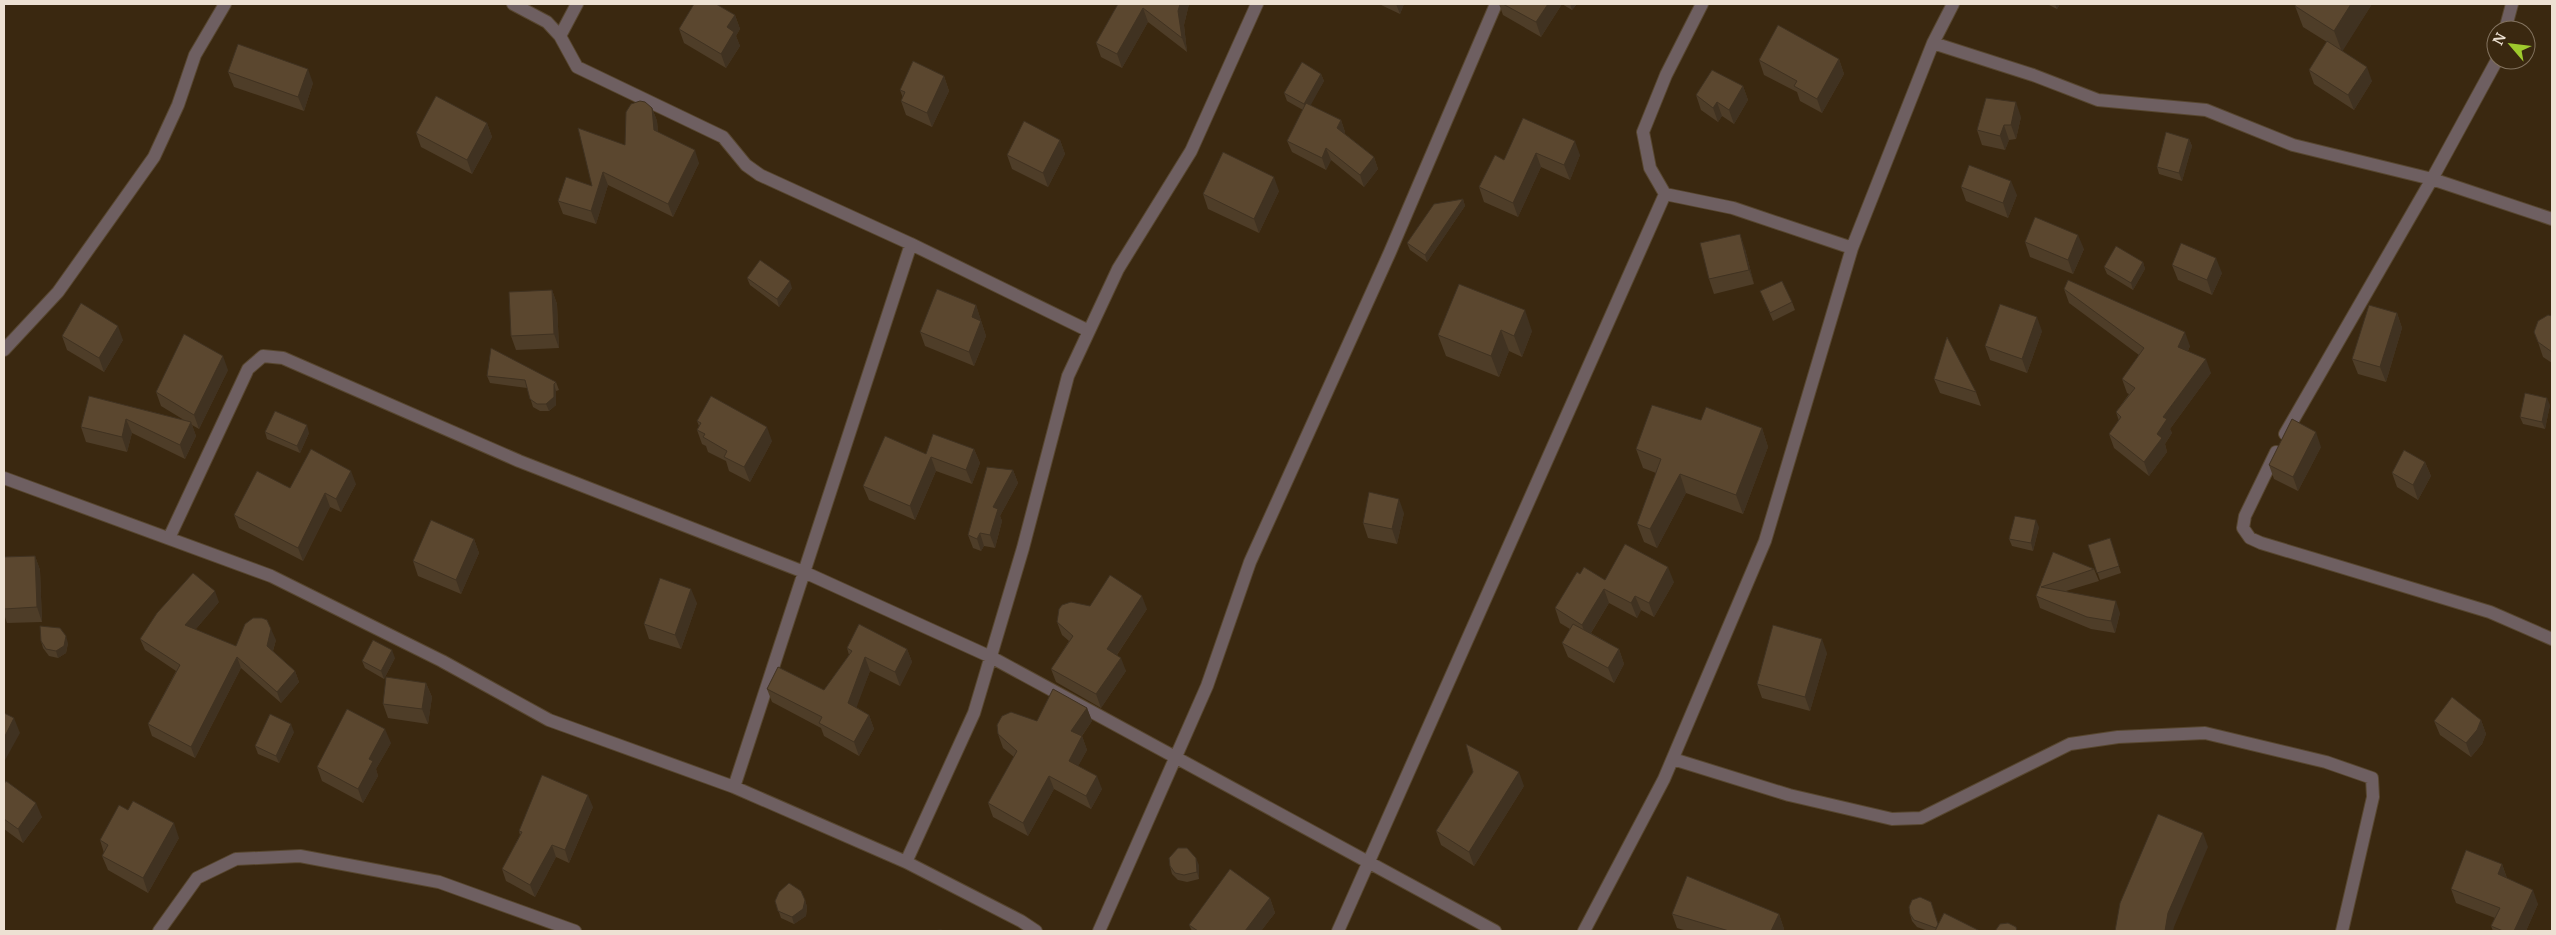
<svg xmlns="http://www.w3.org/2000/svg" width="2556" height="935" viewBox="0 0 2556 935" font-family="Merriweather,serif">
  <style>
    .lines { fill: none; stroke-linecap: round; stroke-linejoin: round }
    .minor-casing { stroke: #57462f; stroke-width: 14 }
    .minor { stroke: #6e5f61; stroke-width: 12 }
    .wall { fill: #4e3d28 }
    .shaded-wall { fill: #403221 }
    .building { fill: #5b472f; stroke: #403221 }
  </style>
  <rect width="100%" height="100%" fill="#3a2810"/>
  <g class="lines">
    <defs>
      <path id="minor" d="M513,4l34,18 13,14 17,-32
        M2505,30l7,-26
        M560,36l17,31 146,70 23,28 14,10 151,69 178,87
        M1933,43l20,-39
        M1665,194l-15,-26 -7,-36 23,-57 36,-71
        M4,350l54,-58 96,-135 24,-52 17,-50 30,-51
        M2285,434l147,-255 65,-119
        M2276,452l-31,64 -2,12 7,10 11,5 229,69 62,27
        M4,478l267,98 171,85 107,59 185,67 172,75 115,59 15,10
        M169,538l79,-169 15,-13 20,2 236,103 285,111 187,85 504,274
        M1673,759l116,36 103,24 29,-1 149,-74 48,-7 87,-4 121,29 46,16 1,19 -31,134
        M734,787l177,-543
        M906,862l68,-149 49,-165 45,-172 50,-107 73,-118 66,-147
        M159,931l38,-53 39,-19 64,-3 139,26 136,49
        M1099,931l108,-245 43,-124 140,-310 106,-248
        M1338,931l327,-737 68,14 119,40 81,-205 100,32 65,25 108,10 87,35 139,34 120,40
        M1584,931l80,-152 101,-238 87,-293"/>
    </defs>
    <use href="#minor" class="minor-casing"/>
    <use href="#minor" class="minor"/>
  </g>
  <path class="wall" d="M1118,4h71l-5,21 3,27 -39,-30 -26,46 -21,-11 -5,-14z
    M1379,4h25l-4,10z
    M1499,4h63l-21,33 -38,-22z
    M1562,4h15l-5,6z
    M2047,4h13l-3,5z
    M2296,4h76l-30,47 30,30 -18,29 -40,-26 -5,-14 18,-28 -24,-15 -8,-21z
    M735,15l5,14 -4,7 4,10 -14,22 -42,-25 -5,-14z
    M1839,59l5,15 -22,39 -22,-12 -3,-9 -33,-17 -5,-15z
    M228,72l85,11 -9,28 -70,-24z
    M1321,74l3,7 -14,24 31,15 4,12 -1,1 30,24 4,12 -14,18 -33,-27 -5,10 -34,-18 -5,-11 16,-31 -16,-9 -3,-8z
    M944,76l5,15 -17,36 -26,-12 -5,-14 2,-3 -3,-8z
    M1743,86l5,14 -14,24 -12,-8 -4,6 -17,-12 -5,-15z
    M652,108l5,13 1,11 41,31 -26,54 -65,-32 -12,39 -33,-10 -5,-13 34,-15 33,-41z
    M2021,117l-5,22 -7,1 -4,10 -23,-5 -5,-15z
    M1523,118l57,37 -10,25 -29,-13 -23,50 -34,-15 -5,-15 25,-27z
    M487,123l5,14 -20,37 -51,-27 -5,-14z
    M2189,139l3,7 -10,35 -23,-7 -2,-7z
    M1060,140l5,14 -17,33 -36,-18 -5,-14z
    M1961,187l56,8 -9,23 -42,-17z
    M1279,191l-20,42 -51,-24 -5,-15z
    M1463,199l2,7 -38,56 -17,-12 -3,-7z
    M2025,242l59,7 -11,25 -43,-17z
    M1745,249l9,35 -40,10 -5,-15z
    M2143,262l2,7 -12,21 -26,-16 -3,-7z
    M2172,265l50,8 -10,22 -34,-15z
    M747,278l45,10 -13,19 -29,-22z
    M1459,284l73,47 -10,26 -13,-6 -10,26 -53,-21 -8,-21z
    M2064,289l126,57 -2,5 23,22 -41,56 2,4 -7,11 2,8 -18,24 -35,-28 -5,-14 10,-13 -3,-9 13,-18 -2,-1 -5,-14 17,-24 -70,-52z
    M552,290l5,14 2,44 -43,2 -5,-14z
    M1760,291l32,11 3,8 -22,11z
    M976,305l10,31 -12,30 -49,-20 -5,-14z
    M2397,313l5,15 -16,54 -28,-8 -6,-15z
    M2552,316v47l-9,-6 -5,-15z
    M2042,331l-15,42 -37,-13 -5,-14z
    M62,336l61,4 -19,32 -37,-22z
    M228,370l-29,59 -7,-4 4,11 -11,23 -53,-26 -5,19 -41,-10 -5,-15 8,-31 95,24 -23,-14 -5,-14z
    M487,376l69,6 3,8 -3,1v14l-7,6h-9l-7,-4 -6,-19 -37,-5z
    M1934,379l42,13 5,14 -41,-13z
    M2550,405l-5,24 -22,-5 -3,-7z
    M1701,420l61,8 6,19 -25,67 -57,-21 -29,55 -13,-6 -7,-18 19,-51 -13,-5 -7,-19z
    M697,421l75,20 -22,41 -21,-11 -3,-10 -18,-9 -2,-6 -4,-2 -5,-14 2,-4z
    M265,432l44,1 -9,20 -33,-14z
    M2321,447l-23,44 -24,-12 -5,-14z
    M974,449l6,14 -8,21 -36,-13 -21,49 -46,-20 -6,-14 63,-32z
    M2425,462l6,14 -13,24 -21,-13 -5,-14z
    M1013,470l5,13 -18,33 2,5 -7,27 -11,-2 -3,5 -8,-3 -5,-13z
    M356,484l-15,28 -11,-5 -27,54 -64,-33 -5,-13 56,-27z
    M1404,513l-7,31 -29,-6 -5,-15z
    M2039,527l-6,24 -21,-5 -3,-7z
    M2110,538l11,35 -21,7 -12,-35z
    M474,539l5,14 -18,41 -43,-18 -5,-15z
    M2053,552l41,17 5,12 -33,10 54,22 -5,20 -24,-4 -51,-21 -4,-12z
    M35,556l5,14 2,52 -35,1 -3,-9v-57z
    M1580,574l25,6 69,2 -20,35 -13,-7 -4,8 -28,-15 -18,30 28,16 5,15 -10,19 -46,-26 -6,-14 8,-14 -10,-6 -5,-15z
    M219,602l-24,28 41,16 40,-6 -3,11 22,20 4,11 -18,21 -40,-35 -46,90 -43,-22 -4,-12 28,-53 -31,-21 -5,-11z
    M697,603l-16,46 -32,-10 -5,-15z
    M1090,606l57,3 -30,46 9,16 -25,37 -45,-26 -5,-13 18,-28 -7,-6 -5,-13z
    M41,641l27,2 -2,10 -8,5 -9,-2 -6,-8z
    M847,648l60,1 5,13 -12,24 -30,-15 -14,36 13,8 5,14 -15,27 -35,-20 -3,-8 -49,-26 -5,-13 57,1 25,-35z
    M1827,653l-17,58 -48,-13 -5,-14z
    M395,658l-11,21 -19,-11 -3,-7z
    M426,683l6,14 -4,27 -40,-6 -5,-14z
    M1087,708l5,13 -10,15 5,14 -9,16 24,23 -11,20 -37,-20 -26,47 -35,-19 -5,-14 26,-46 -11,-9 -5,-14 39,-13z
    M2481,720l5,14 -4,10 -11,13 -31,-22 -6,-14z
    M294,732l-15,31 -21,-9 -3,-8z
    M391,743l-15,26 2,7 -15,27 -41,-22 -5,-14z
    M4,784l38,33 -19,26 -19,-14z
    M1524,786l-50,80 -33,-21 -5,-14z
    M593,807l-24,56 -13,-6 -21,40 -29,-16 -4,-12 18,-34 -1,-4z
    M179,838l-31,55 -40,-23 -6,-14 2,-3 -4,-13z
    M2502,864l5,14 31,26 -12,27h-33l-2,-5 4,-8 -39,-15 -5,-14z
    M1199,865v14l-12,3 -9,-2 -6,-6 -2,-8z
    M1270,898l5,15 -14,18h-69l-3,-6z
    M805,900l2,7 -1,9 -12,8 -13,-6 -6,-17z
    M1672,914h107l5,15 -1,2h-96l-10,-3z
    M1910,914l29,10 41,7h-52l-11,-4 -5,-6z"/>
  <path class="shaded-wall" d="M1180,4h9l-5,21 3,27 -5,-14 -4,-27z
    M1396,4h8l-4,10z
    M1548,4h14l-21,33 -5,-15z
    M1570,4h7l-5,6z
    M2055,4h5l-3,5z
    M2351,4h21l-30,48 -8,-21z
    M1143,8l5,14 -26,46 -5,-14z
    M735,15l5,14 -4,7 4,10 -14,22 -5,-14 6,-27z
    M1839,59l5,15 -22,39 -5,-14z
    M2367,67l5,14 -18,29 -6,-15z
    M308,69l5,14 -9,28 -6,-14z
    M1321,74l3,7 -17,31 -3,-8z
    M944,76l5,15 -17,36 -5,-14z
    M1743,86l5,14 -14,24 -5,-14z
    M1717,102l5,14 -4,6 -5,-14z
    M2016,102l5,15 -5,22 -5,-14z
    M652,108l5,13 2,22 -5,-13z
    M1341,120l4,12 -4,7 -4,-11z
    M487,123l5,14 -20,37 -5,-14z
    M2004,125l5,15 -4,10 -5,-14z
    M2189,139l3,7 -10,35 -3,-8z
    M1060,140l5,14 -17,33 -5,-14z
    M1575,141l5,14 -10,25 -6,-15z
    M1326,148l5,12 -5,10 -4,-12z
    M695,150l4,13 -26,54 -5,-13z
    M1536,153l5,14 -23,50 -5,-14z
    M1374,157l4,12 -14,18 -4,-12z
    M603,172l5,13 -12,39 -5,-13z
    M1274,177l5,14 -20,42 -5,-14z
    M2011,181l6,14 -9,23 -5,-15z
    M1463,199l2,7 -38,56 -2,-7z
    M1740,234l5,15 9,35 -5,-14z
    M2078,235l6,14 -11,25 -5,-14z
    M2216,258l6,15 -10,22 -5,-15z
    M2143,262l2,7 -12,21 -2,-7z
    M790,281l2,7 -13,19 -2,-8z
    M552,290l5,14 2,44 -5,-14z
    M976,305l10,31 -12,30 -5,-14 3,-35z
    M1525,310l7,21 -10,26 -8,-21z
    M2397,313l5,15 -16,54 -6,-15z
    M2037,317l5,14 -15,42 -5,-14z
    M118,326l5,14 -19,32 -5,-14z
    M1501,330l8,21 -10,26 -8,-21z
    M2185,332l5,14 -7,15 -5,-14z
    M223,356l5,14 -29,59 -5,-14z
    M2206,359l5,14 -41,56 2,4 -7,11 2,8 -18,24 -5,-14 13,-28 6,-17z
    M554,384l2,7v14l-7,6 -3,-7z
    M2547,398l3,7 -5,24 -3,-7z
    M126,419l6,14 -5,19 -5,-15z
    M191,422l5,14 -11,23 -5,-14z
    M307,425l2,8 -9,20 -3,-7z
    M767,427l5,14 -22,41 -6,-15z
    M1762,428l6,19 -25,67 -7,-19z
    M2316,432l5,15 -23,44 -5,-14z
    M974,449l6,14 -8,21 -6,-14z
    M931,457l5,14 -21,49 -5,-14z
    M2425,462l6,14 -13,24 -5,-15z
    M1013,470l5,13 -18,33 2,5 -7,27 -5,-13 3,-28z
    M351,471l5,13 -15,28 -5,-13z
    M1680,474l6,19 -29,55 -7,-19z
    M325,493l5,14 -27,54 -5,-13z
    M1399,499l5,14 -7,31 -5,-15z
    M2036,520l3,7 -6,24 -2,-8z
    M980,533l4,13 -3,5 -4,-12z
    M474,539l5,14 -18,41 -5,-14z
    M35,556l5,14 2,52 -5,-15z
    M1668,567l6,15 -20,35 -5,-14z
    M691,589l6,14 -16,46 -6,-14z
    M1604,589l5,14 -22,36 -5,-14z
    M215,591l4,11 -30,35 -4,-12z
    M1142,596l5,13 -35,53 -5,-13z
    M1635,596l6,14 -4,8 -6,-15z
    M2116,601l4,12 -5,20 -4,-12z
    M271,629l5,11 -5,17 -4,-11z
    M66,636l2,7 -2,10 -8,5 -2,-7z
    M1822,639l5,14 -17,58 -5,-14z
    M907,649l5,13 -12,24 -5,-14z
    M1619,649l5,15 -10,19 -6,-15z
    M392,650l3,8 -11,21 -3,-8z
    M237,657l4,11 -46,90 -4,-11z
    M865,657l5,14 -17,46 -5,-14z
    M1121,658l5,13 -25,37 -5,-14z
    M295,671l4,11 -18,21 -4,-11z
    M426,683l6,14 -4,27 -6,-15z
    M1087,708l5,13 -16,23 -5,-13z
    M869,715l5,14 -15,27 -5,-14z
    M14,718l6,15 -16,29v-24z
    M2481,720l5,14 -4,10 -11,13 -5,-14z
    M291,724l3,8 -15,31 -3,-7z
    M385,729l6,14 -15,26 2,7 -15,27 -5,-14 11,-30z
    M1082,736l5,14 -13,24 -5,-13z
    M1519,772l5,14 -50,80 -5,-14z
    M1049,776l5,13 -26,47 -5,-13z
    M1097,776l5,13 -11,20 -5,-13z
    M588,795l5,12 -24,56 -4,-13z
    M36,803l6,14 -19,26 -5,-14z
    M174,823l5,15 -31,55 -5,-15z
    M2203,833l5,14 -34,80 -1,4h-8l3,-18z
    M552,845l4,12 -21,40 -5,-12z
    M1196,858l3,7v14l-2,-7z
    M2502,864l5,15 -9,-5z
    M2533,890l5,14 -12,27h-12z
    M1270,898l5,15 -14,18h-16z
    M805,900l2,7 -1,9 -12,8 -2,-7z
    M1779,914l5,15 -1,2h-12z"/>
  <path class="building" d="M694,4h22l19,11 -8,12 7,5 -13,22 -42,-25z
    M1118,4h62l-2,7 4,27 -39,-30 -26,46 -21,-11z
    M1503,4h45l-12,18z
    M2296,4h55l-17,27 -39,-25z
    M1778,25l61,34 -22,40 -23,-13 3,-5 -38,-21z
    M2327,41l40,26 -19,28 -39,-25z
    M238,44l70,25 -10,28 -70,-25z
    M913,61l31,15 -17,37 -26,-12 4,-9 -5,-2z
    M1302,62l19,12 -17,30 -20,-11z
    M1712,70l31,16 -14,24 -12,-8 -4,6 -17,-13z
    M436,96l51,27 -20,37 -51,-27z
    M1986,98l30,4 -5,23h-7l-4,11 -23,-6z
    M640,101l5,1 7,6 2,22 41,20 -27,54 -65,-32 -12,39 -33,-10 8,-24 26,9 -14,-58 47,17 1,-33 5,-8z
    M1306,103l35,17 -4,8 37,29 -14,18 -34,-27 -4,10 -35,-17z
    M1523,118l52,23 -11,24 -28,-12 -23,50 -34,-16 16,-32 9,5z
    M1024,121l36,19 -17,33 -36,-18z
    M2166,132l23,7 -10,34 -22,-6z
    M1223,152l51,25 -20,42 -51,-25z
    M1969,165l42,16 -8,22 -42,-16z
    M1463,199l-38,56 -18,-12 27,-39z
    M2035,217l43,18 -10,25 -43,-18z
    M1740,234l9,36 -40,9 -9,-36z
    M2181,243l35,15 -9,22 -35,-15z
    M2116,246l27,16 -12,21 -27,-16z
    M760,260l30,21 -13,18 -30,-21z
    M2068,280l117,52 -7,15 28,12 -43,58 4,2 -10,15 5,4 -18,24 -35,-28 12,-17 -5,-5 19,-24 -13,-9 22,-31 -80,-59z
    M1782,281l10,21 -22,11 -10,-22z
    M1459,284l66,26 -11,26 -13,-6 -10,26 -53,-21z
    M937,289l39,16 -4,12 9,4 -12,31 -49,-20z
    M552,290l2,44 -43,2 -2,-44z
    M81,303l37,23 -19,32 -37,-22z
    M2000,304l37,13 -15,42 -37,-13z
    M2369,305l28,8 -17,54 -28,-8z
    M2548,315l4,1v36l-14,-10 -4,-10 4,-11z
    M184,334l39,22 -29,59 -38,-23z
    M1947,337l29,55 -42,-13z
    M491,348l65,34 -2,2v13l-8,7h-9l-7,-5 -5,-19 -38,-4z
    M2525,393l22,5 -5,24 -22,-5z
    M89,396l102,26 -11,23 -54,-26 -4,18 -41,-10z
    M711,396l56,31 -23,40 -20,-10 3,-6 -24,-14 2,-3 -8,-4 4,-7 -4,-2z
    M1652,405l49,15 5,-13 56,21 -26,67 -56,-21 -30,55 -13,-5 24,-65 -25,-10z
    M275,411l32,14 -10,21 -32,-14z
    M2292,419l24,13 -23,45 -24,-12z
    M933,434l41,15 -8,21 -35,-13 -21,49 -47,-20 22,-50 41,18z
    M311,449l40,22 -15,28 -11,-6 -27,55 -64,-33 23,-44 33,17z
    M2404,450l21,12 -12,23 -21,-12z
    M987,467l26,3 -20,37 5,2 -8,26 -10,-2 -3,6 -9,-4z
    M1369,492l30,7 -7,30 -29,-6z
    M2015,516l21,4 -5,23 -22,-4z
    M431,520l43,19 -18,41 -43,-19z
    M2110,538l9,28 -22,7 -9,-28z
    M1625,544l43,23 -19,36 -14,-7 -4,7 -27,-14 -22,36 -27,-17 22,-36 3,2 4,-7 21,13z
    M2053,552l41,17 -53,18 75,14 -5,20 -24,-4 -51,-21z
    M35,556l2,51 -33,2v-52z
    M193,573l22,18 -30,34 51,21 9,-22 8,-6h9l5,2 4,9 -4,17 28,25 -18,21 -40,-35 -46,90 -43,-23 32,-59 -40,-26 17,-26z
    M1110,575l32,21 -35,53 14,9 -25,36 -45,-25 22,-33 -16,-14 2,-13 3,-4 9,-3 19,4z
    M660,578l31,11 -16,46 -31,-11z
    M859,624l48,25 -12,23 -30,-15 -17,46 21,12 -15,27 -35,-19 3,-6 -55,-28 11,-22 46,23 28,-39 -5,-3z
    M1573,624l46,25 -11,19 -46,-25z
    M1773,625l49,14 -17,58 -48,-13z
    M40,626l20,2 6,8 -2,10 -8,5 -10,-2 -5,-8z
    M373,640l19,10 -11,21 -19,-10z
    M386,677l40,6 -4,26 -39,-5z
    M1053,689l34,19 -16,23 11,5 -13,25 28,15 -11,20 -37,-20 -26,47 -35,-20 29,-52 -19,-17 -1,-9 5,-9 9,-4 26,9z
    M2452,697l29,23 -4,10 -11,13 -32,-22z
    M347,709l38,20 -16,30 4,2 -15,28 -41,-22z
    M4,713l10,5 -10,20z
    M270,714l21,10 -15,32 -21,-10z
    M1466,744l53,28 -50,80 -33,-21 37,-59z
    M542,775l46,20 -23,55 -13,-5 -22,40 -28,-16 20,-37 -3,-1z
    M6,781l30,22 -18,26 -14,-10v-35z
    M133,801l41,22 -31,55 -41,-22 6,-11 -8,-5 19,-35 9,5z
    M2158,814l45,19 -35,80 -3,18h-50l5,-28z
    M1178,848h9l9,10 1,14 -13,3 -9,-2 -5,-7 -1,-8z
    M2466,850l36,14 -4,10 35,16 -19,41h-11l-12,-5 9,-18 -49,-19z
    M1230,869l40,29 -25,33h-47l-9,-6z
    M1687,876l92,38 -8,17h-42l-57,-17z
    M789,883l12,8 4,9 -2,9 -11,8 -14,-6 -3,-10 4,-9z
    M1920,897l11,5 7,22 -2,4 -22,-8 -4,-6 -1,-7 3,-7z
    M1944,913l36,18h-45z
    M2008,923l8,4 1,4h-22l5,-7z
    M941,930l3,1h-13z"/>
  <rect width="2556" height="935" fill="none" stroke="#ede1d3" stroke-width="10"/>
  <g transform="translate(2511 45) rotate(298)"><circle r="24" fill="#3a2810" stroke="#82725e"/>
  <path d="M0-4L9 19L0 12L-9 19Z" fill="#9fca2d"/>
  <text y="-8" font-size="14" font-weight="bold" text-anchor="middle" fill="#ede1d3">N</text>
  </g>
</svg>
